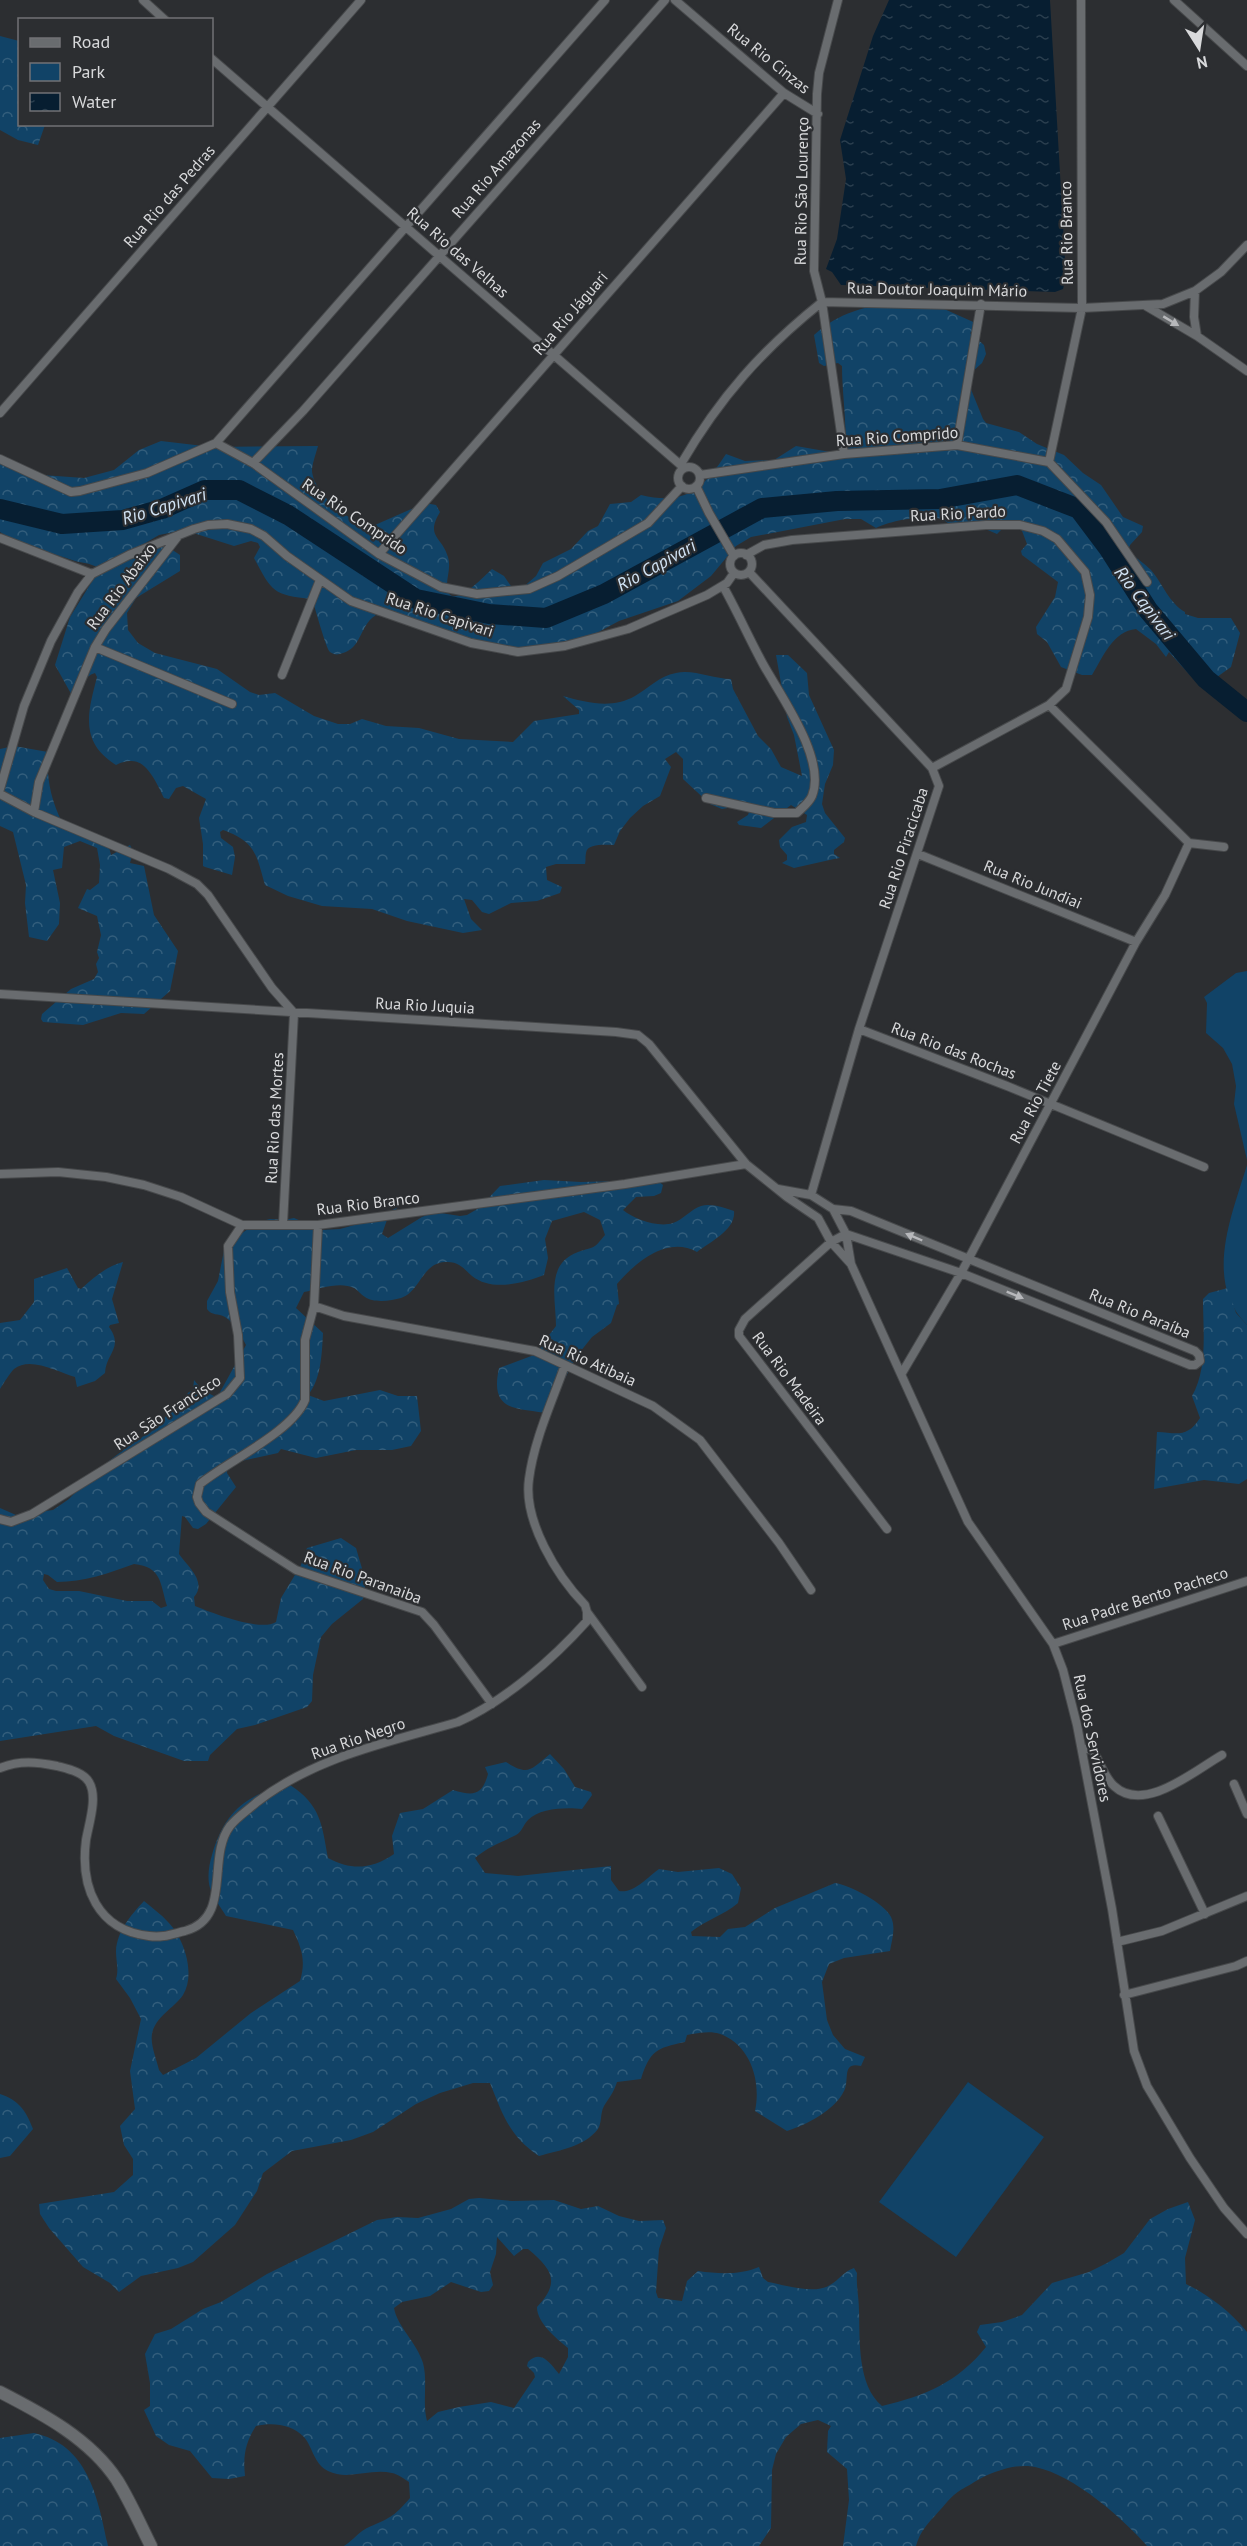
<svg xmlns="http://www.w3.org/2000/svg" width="1247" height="2546" viewBox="0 0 1247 2546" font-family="'PT Sans',sans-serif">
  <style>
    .green { fill: #114367 }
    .forest { fill: url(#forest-crowns); fill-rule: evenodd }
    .water { fill: url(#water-ripples) }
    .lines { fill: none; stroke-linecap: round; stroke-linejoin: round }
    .river { stroke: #071e31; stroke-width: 20 }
    .street-casing { stroke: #47494b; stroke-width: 10 }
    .secondary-casing { stroke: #47494b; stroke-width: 14 }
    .street { stroke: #696c6f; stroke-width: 8 }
    .secondary { stroke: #696c6f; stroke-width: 12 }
    .oneway { fill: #b7b8bb }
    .labels { text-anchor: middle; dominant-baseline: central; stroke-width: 4.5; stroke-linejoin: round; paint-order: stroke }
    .street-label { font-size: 16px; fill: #d8d9db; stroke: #2c2e31 }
    .water-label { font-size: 18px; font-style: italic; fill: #d1e3f4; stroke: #2c2e31 }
  </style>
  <defs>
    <pattern id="forest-crowns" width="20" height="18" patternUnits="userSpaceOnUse" patternTransform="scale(1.5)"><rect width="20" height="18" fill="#114367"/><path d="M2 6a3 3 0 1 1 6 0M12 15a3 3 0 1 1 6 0" fill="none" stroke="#335e7c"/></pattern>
    <pattern id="water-ripples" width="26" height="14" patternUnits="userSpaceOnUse" patternTransform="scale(1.5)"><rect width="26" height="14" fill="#071e31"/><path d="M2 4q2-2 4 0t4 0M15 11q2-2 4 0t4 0" fill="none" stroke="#2a3e4e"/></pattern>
  </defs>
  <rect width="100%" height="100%" fill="#2c2e31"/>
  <path class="green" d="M1247,971v189l-13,-56 2,-18 -4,-22 -9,-16 -17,-15 1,-30 -3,-6 32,-24z
    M1247,1165v160c-44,-44 -15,-110 0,-160z
    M968,2082l76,55 -88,120 -77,-55z"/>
  <path class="forest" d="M0,36l19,5 1,83 25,1 -7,20 -20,-5 -18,-10z
    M897,301l36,3 47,21 -10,8 14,12 2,9 -4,9 -11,10 -1,14 13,32 3,4 33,9 18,12 27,11 19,18 18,12 22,32 20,9 -1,6 -12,13 -2,6c7,6 16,12 23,19 12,14 18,33 34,42v2l13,4h33l9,15 -9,34 -14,10 -27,-2 -21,-23 -3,5 -10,-13 -20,-15c-23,2 -33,28 -44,46h-10l-21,-8 -14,-25 -10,-8 -1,-7 19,-30 3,-15 -36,-27 -1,-4 6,-7 -8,-21 -4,-2 -6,1 -12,12 -14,-6 -28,3c-4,-5 -8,-10 -14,-12 -16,-5 -51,2 -65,9l-15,-9h-16l-94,18 -15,9 -25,30 -33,25 -59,20 -28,15 -61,14 -37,-3 -71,-24 -46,-8c-10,6 -13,17 -19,27 -3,5 -8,9 -14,11 -5,2 -9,2 -13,-1 -4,-3 -15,-45 -18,-53 -39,-4 -40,-7 -58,-41l6,-11 -2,-4 -7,-2 -17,5 -50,-16 -25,5 -17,10 2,2h24l12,8v16l-44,27 -9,15 1,17 10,13 17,10 62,16 33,23 9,3 16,-2 39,23 24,8h12l12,-5 24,7 33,2 40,11 54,3 21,-21 45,-7v-4l-16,-14c25,7 49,13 72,0 14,-8 24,-20 41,-23 17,-4 37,6 55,6l2,10 25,47 13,13 10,18 21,9 -8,-41 -7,-18 -11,-62h12l19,18 2,22 25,55 -1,15 -8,19 -3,20 3,9 20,25 -1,4 -10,8v4l6,4 -6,1 -40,9 -12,-5 5,-3v-5l-7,-8 -1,-7 13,-13 14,-5 1,-7 -16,-10 -30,23 -22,-3 -2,-3 11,-7 1,-3 -16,-5 -11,2 -12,-5 -27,-25v-20l-7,-7 -11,7 6,8 -11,29 -17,10 -13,12 -10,13 -6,14c-8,0 -27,-2 -28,8 -1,4 0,7 -1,11h-29l-10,3 1,13 15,7 -2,6 -23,8 -26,2 -22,11 -7,-2 -10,-12 -8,-1 7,20 11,11 -19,3 -56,-12 -35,-12 -50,-3 -34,-10 -23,-11c-9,-31 -9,-43 -42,-55l-3,2 1,6 12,9 2,10 -3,18 -27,-8 -2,-1v-22l-4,-26 7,-19 -23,-13 -7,2 -7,11 -5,-1c-6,-12 -17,-39 -34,-37 -5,0 -10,2 -14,4 -37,-23 -28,-53 -19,-88l-2,-4c-11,3 -17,16 -21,26l-19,-34 15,-48 26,-42 1,-8c-8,-4 -14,-4 -22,-6 -25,-9 -53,-14 -75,-29v-71l42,14 42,3 30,-8 25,-20 22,-9 51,6 106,-1c-2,7 -5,15 -6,23 -1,23 41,59 63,56l50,-22 11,2 4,7c-15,25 2,24 8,45 3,10 -1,19 -1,28 1,31 39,-11 45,-16l12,7 9,13h8l15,-13 7,-13 28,-14 17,-18 10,-5 12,-22 21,-2 10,-7c44,11 62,-6 85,-41l19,7 29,-1 22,-14 40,7 9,-5c2,-27 -3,-54 -3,-82l-4,-3 -14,3 -5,-3 -5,-28c27,-24 49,-27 83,-34z
    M14,746l34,6c-2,25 3,48 14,70l46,21 3,12 19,-10 3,6 -3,12 14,3 10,49 24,36 -8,40 -26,23 -23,-1 -38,12 -40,-3 -2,-3 1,-5 29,-25 23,-10 4,-7 -2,-8 3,-6 -2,-6 4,-17 -4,-19 -19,-8 9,-19 3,1 9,-7 1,-18 -3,-17 -17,-7 -16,6 -2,21 -9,2 7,33 -1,21 -12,17 -18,-4 -4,-34 1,-18 -13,-53 -13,-6v-77z
    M544,1180l37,2 76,-2 6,5 -2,8 -7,3 -18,1 -13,13c11,9 35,18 50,13 10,-3 18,-14 28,-17 11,-3 23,2 33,5 2,19 -24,31 -37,41 -30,-17 -62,11 -80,32l2,20 -2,1 -6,18 -19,14 -16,20 -14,27 -11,30c-33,-7 -62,0 -52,-46l35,-13 22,-29c0,-27 -11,-62 22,-74 17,-6 15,-2 27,-17l-5,-15 -16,-8 -32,9 -7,18 3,19 -4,17c-21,8 -52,17 -72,1 -9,-8 -13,-15 -27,-14 -23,1 -25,30 -44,36 -10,3 -28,5 -36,-1 -4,-2 -7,-7 -11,-9 -14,-7 -35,1 -50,4l-8,16 27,25c-1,20 -2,47 -15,62l16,6 56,-11 18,6h19l4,35 -10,15 -19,4h-36l-40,8 -35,-9 -3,4 -50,11 -1,9 9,14 -30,37 -8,5 -5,-1 -8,-11 -3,-1 -3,38c10,14 28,28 15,43l1,9c17,7 66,26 81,16l5,-24 20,-33 6,-17 34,-10 15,10 10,34 -3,17 -31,25 -11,13 -8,38 -1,26 -5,6 -52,18 -18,4 -27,26 -2,6h-24l-70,-25 -18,-10 -96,15v-233l16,7 37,-5 16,-11 27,-28 39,-30 16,-9 38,-40 4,-1 1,-11 8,10 12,6 5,-2 27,-49c-6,-12 -10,-21 -21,-28 -7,-4 -13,-1 -18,-8v-8l11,-20 8,-41h6l26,-18 12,-3 14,1 10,-2 28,12 18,-1 36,-10 22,-12 -10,10 -6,17 6,4 34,-21 12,-5 26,4 7,-1 12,-7 21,-22zM134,1564c28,3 26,19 33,42l-6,2 -9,-7h-25l-48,-10h-23l-7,-2 -6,-9 1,-6 4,1 9,7c26,0 53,-9 77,-18z
    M123,1262l-11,37 7,24 -9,2 -1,2c15,21 -3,26 -4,46l-10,8 -18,6 -2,-10c-17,-5 -45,-21 -61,-8 -5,5 -10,14 -14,20v-66l20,-3 14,-18v-23l33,-11 11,20 3,1c12,-11 26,-23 42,-27z
    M1228,1288l8,25 11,12v154l-8,5 -35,-4 -50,9 3,-57c21,1 30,6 43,-14l-8,-22c16,-28 11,-66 11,-97l6,-6z
    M550,1754l14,15 11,18 16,5 1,3 -10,14c-15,-2 -43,-1 -54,11 -5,5 -6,12 -12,15 -16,8 -27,11 -41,23l10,15 33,3 93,-10v14l8,11c14,3 29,-14 40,-22l19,3 41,-4 13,6 9,14 -3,15c-14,12 -32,17 -47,29l1,4 28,1 8,-8 17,-2 30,-19 60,-25c15,2 49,20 56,34 5,11 1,22 -1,34l-46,7 -15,6 -7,18 5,38 6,15 12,14 20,8 -4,9c-20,-5 -11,14 -17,25 -9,19 -38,34 -57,40l-32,-20c6,-28 -3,-63 -32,-76 -11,-5 -25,-2 -36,0l-2,7c-29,6 -35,9 -44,37l-24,3c-3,10 -8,16 -13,24 -4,7 -2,17 -6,23 -14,18 -38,21 -59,27 -30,-20 -36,-41 -49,-73h-17l-33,10 -24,11 -43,28 -22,8 -59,11 -29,22 -6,18 -22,34 -42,37 -15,6 -37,8 -22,16 -9,-9 -27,-16 -34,-39 -9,-14 -1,-10 75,-12 19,-17v-16l-9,-14 -4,-19 15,-17 -5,-38 11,-52 -11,-21 -14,-19c3,-9 0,-18 0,-28 1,-20 15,-36 28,-50 8,7 17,13 24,21 16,16 28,52 15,73 -9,13 -28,22 -31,39 -2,10 5,27 7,36l4,5 33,-17 55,-45 49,-32c6,-20 2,-32 -7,-51l-67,-14c-5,-8 -13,-19 -16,-28 -3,-11 -1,-23 2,-33 12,-43 35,-62 78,-70 31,20 32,40 38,73 24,13 44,11 66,-4l-2,-18 8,-23 23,-4 30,-19c20,6 29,6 35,-16l-3,-7 21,-5c23,15 25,7 44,-8z
    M0,2094c19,6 26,17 33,35l-23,27 -10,2z
    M479,2198l33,3 42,-1 27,9 17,-3 21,10 20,5 24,-1 3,8 -7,21 -3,43 2,6 24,3 5,-20 11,-10c21,3 42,4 61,-4l4,11 5,4c17,3 47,13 62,3 9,-5 14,-14 24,-17l3,5c-1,13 2,25 2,38 1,29 -2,74 23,95 43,-10 76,-24 104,-59l-9,-15 3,-7 22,-3 20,-7 30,-32 37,-11 18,-9 17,-10 26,-34 18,-10 20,-7 7,18 -10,38 1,26c23,11 45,28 61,48v214h-100c-25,-29 -80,-77 -119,-80 -17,-1 -38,7 -52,15 -14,9 -17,8 -29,21 -12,15 -26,25 -31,44h-73l6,-46 -2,-31 -20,-17 1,-21 3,-5 -13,-6 -17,4 -15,13 -10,17 -4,16 -1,58 -12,18h-415c8,-5 15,-14 23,-18 22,-10 26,-10 43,-30l-1,-16c-5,-3 -11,-8 -17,-9 -22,-5 -44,8 -64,-2 -14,-7 -15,-23 -24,-34 -12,-13 -32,-15 -48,-11 -11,17 -13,30 -11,50l-16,3 -17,-1 -22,-27 -21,-6 -13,-9 -12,-26 6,-4v-23l-5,-29 10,-20 16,-5 32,-20 18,-7 46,-28 110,-54 20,-3 21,1 33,-9 18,-10zM497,2237l17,19 9,-7h5c24,20 33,33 9,58 0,16 19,31 31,41v9l-9,17c-9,-11 -18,-25 -31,-12l-1,4 7,7 1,4 -21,31 -23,-6 -32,5 -21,5 -11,9c-5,-19 1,-39 -4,-58 -6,-20 -26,-37 -29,-55l8,-6 28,-6 21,-14 30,10 8,-1 4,-6 -3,-13 6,-18z
    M34,2433c55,12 64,66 74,113h-108v-108z"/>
  <path class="water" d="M889,0h161l16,277 -3,12 -8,3 -214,-7 -9,-13 -6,-3 11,-30 9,-60 -6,-39 33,-104z"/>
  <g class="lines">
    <path class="river" d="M0,509l62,15 61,-4 39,-11 43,-19h34l49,25 128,84 73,15 57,4 58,-24 158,-86 75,-7 103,-2 77,-14 62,24 30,40 39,61 58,69 41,33"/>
    <defs>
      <path id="street" d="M143,0l22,20
        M675,0l109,93 34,21
        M838,0l-19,73 -2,21 -3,177 8,31 22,152
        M1174,0l73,66
        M212,59l471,408
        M1195,291l-1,26 3,19
        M1146,306l51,30 50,35
        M0,413l361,-413
        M216,443l389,-443
        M957,445l24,-141
        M0,459l71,33 9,-1 67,-18 69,-30 37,20 126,91 62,33 36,7 52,-5 29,-13 90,-53 34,-37
        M1049,462l33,-154 -1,-308
        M253,463l50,-52 362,-411
        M681,464c39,-67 81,-114 141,-162l260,6 81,-4 32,-13 26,-19 26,-27
        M678 478a11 11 0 1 1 22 0a11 11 0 1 1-22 0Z
        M700,475l144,-21 113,-9 92,17 57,60 41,60
        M696,486l13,27 25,43
        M179,535l-73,94 -11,18 -56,135 -5,30 135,57 28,15 11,11 64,93 22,25 -11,211
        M0,538l92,36
        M730 564a11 11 0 1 1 22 0a11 11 0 1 1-22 0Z
        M379,554l405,-461
        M746,555l18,-10 28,-5 194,-15h34l23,6 14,8 28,33 5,23 -2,22 -22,72 -17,16 -117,63
        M749,572l183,196 7,18 -80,243 -48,166
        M95,647l137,57
        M282,675l38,-95
        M1049,705l140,138
        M0,789l24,-83 27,-65 27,-49 14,-18 37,-19 65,-26 14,-4 19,-1 24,5 13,7 23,20 64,45 120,42 47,9 47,-6 63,-17 79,-34 20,-12 7,-10
        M0,794l34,18
        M706,798l68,15h23c5,-5 12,-10 15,-17 15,-37 -32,-101 -49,-132 -14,-26 -26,-53 -40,-78
        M1189,843l35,4
        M918,854l218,88
        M0,994l616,38 22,3 11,9 97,120 41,33 31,21 13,24 20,22
        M859,1029l148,57 197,81
        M0,1174l58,-2 48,5 38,8 37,12 61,28h76l307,-41 121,-20
        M778,1189l33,6 22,14 18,2 22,9 322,131 4,4 1,6 -5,4h-5l-229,-92 -115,-39
        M833,1209l13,25 5,30 117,258 85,122 10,26 14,55 35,184 22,142 13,35 43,72 34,50 23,26
        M318,1225l-4,81 30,10 191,35 118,55 47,34 79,103 32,47
        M846,1234l-15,8 -86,77 -6,11v6l148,193
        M314,1306l-9,34v60c-13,32 -77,61 -105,84l-3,13 2,6 7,9 90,58 126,42 12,13 58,79
        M565,1365c-13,37 -31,75 -36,114 -6,42 28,97 56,126l2,7 55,75
        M902,1373l59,-100 175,-331 29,-47 24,-52
        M0,1519l11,3 21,-8 195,-120 13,-16 -2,-43 -8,-43 -2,-46 14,-21
        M1053,1644l194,-63
        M1082,1748l11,2c6,11 12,28 21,36 30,28 80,-15 108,-31
        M0,1768c20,-8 37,-6 57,-2 11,3 26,6 32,16 9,15 0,41 -3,58 -6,47 11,90 63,96 14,2 23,-2 36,-5 48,-13 21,-73 45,-105 7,-9 18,-16 27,-24 58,-45 132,-60 201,-80 47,-21 95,-63 129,-101v-9
        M1234,1784l13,30
        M1158,1816l47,98
        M1117,1942l45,-11 85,-35
        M1124,1995l112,-29 11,-5"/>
      <path id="secondary" d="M0,2392c43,22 90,47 117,88 13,21 23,44 34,66"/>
    </defs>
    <use href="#street" class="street-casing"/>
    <use href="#secondary" class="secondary-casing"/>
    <use href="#street" class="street"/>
    <use href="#secondary" class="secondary"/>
  </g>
  <defs><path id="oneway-solid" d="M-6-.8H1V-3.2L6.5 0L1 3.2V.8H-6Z" transform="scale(1.5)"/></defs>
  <g class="oneway">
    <use href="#oneway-solid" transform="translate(1171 321) rotate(31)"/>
    <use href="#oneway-solid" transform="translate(914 1237) rotate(-157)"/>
    <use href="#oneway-solid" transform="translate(1015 1295) rotate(22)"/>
  </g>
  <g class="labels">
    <g class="street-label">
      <text transform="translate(769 58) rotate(39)">Rua Rio Cinzas</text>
      <text transform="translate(496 168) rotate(-49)">Rua Rio Amazonas</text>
      <text transform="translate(801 191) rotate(-89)">Rua Rio São Lourenço</text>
      <text transform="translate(169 196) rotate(-49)">Rua Rio das Pedras</text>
      <text transform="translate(1066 233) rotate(-91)">Rua Rio Branco</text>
      <text transform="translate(458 252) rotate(41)">Rua Rio das Velhas</text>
      <text transform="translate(937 289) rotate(1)">Rua Doutor Joaquim Mário</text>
      <text transform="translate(570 313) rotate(-49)">Rua Rio Jáguari</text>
      <text transform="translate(897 436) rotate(-4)">Rua Rio Comprido</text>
      <text transform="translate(958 513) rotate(-3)">Rua Rio Pardo</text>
      <text transform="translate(355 516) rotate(34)">Rua Rio Comprido</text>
      <text transform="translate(121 586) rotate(-53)">Rua Rio Abaixo</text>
      <text transform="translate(440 614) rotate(18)">Rua Rio Capivari</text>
      <text transform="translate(903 848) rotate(-72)">Rua Rio Piracicaba</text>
      <text transform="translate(1033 884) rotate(22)">Rua Rio Jundiai</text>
      <text transform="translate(425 1005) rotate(3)">Rua Rio Juquia</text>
      <text transform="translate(954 1050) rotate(21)">Rua Rio das Rochas</text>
      <text transform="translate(1035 1102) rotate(-62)">Rua Rio Tiete</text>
      <text transform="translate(274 1118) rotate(-87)">Rua Rio das Mortes</text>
      <text transform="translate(368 1203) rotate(-7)">Rua Rio Branco</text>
      <text transform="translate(1140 1313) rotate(22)">Rua Rio Paraíba</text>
      <text transform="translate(588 1360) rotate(24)">Rua Rio Atibaia</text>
      <text transform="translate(790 1378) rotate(53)">Rua Rio Madeira</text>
      <text transform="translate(167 1412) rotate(-33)">Rua São Francisco</text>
      <text transform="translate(363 1577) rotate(20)">Rua Rio Paranaiba</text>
      <text transform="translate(1145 1598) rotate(-18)">Rua Padre Bento Pacheco</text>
      <text transform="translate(358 1738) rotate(-19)">Rua Rio Negro</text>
      <text transform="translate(1093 1738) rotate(78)">Rua dos Servidores</text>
    </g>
    <g class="water-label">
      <text transform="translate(164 506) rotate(-17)">Rio Capivari</text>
      <text transform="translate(656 565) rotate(-29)">Rio Capivari</text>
      <text transform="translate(1145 603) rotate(53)">Rio Capivari</text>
    </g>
  </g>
  <rect x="18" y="18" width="195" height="108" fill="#2c2e31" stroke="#717275" stroke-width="1.5"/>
  <rect x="30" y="38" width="30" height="9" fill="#696c6f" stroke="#717275" stroke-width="1.5"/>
  <text x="72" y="48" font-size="18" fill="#d8d9db">Road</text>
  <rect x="30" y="63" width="30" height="18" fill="#114367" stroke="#717275" stroke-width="1.5"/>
  <text x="72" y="78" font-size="18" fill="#d8d9db">Park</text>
  <rect x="30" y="93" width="30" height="18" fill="url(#water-ripples)" stroke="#717275" stroke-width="1.5"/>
  <text x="72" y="108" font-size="18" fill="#d8d9db">Water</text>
  <g transform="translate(1199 48) rotate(168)" stroke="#2c2e31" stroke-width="4.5" paint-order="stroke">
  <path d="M0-4.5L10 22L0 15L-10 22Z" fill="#d8d9db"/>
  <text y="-9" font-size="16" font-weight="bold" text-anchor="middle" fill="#d8d9db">N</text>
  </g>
</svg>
